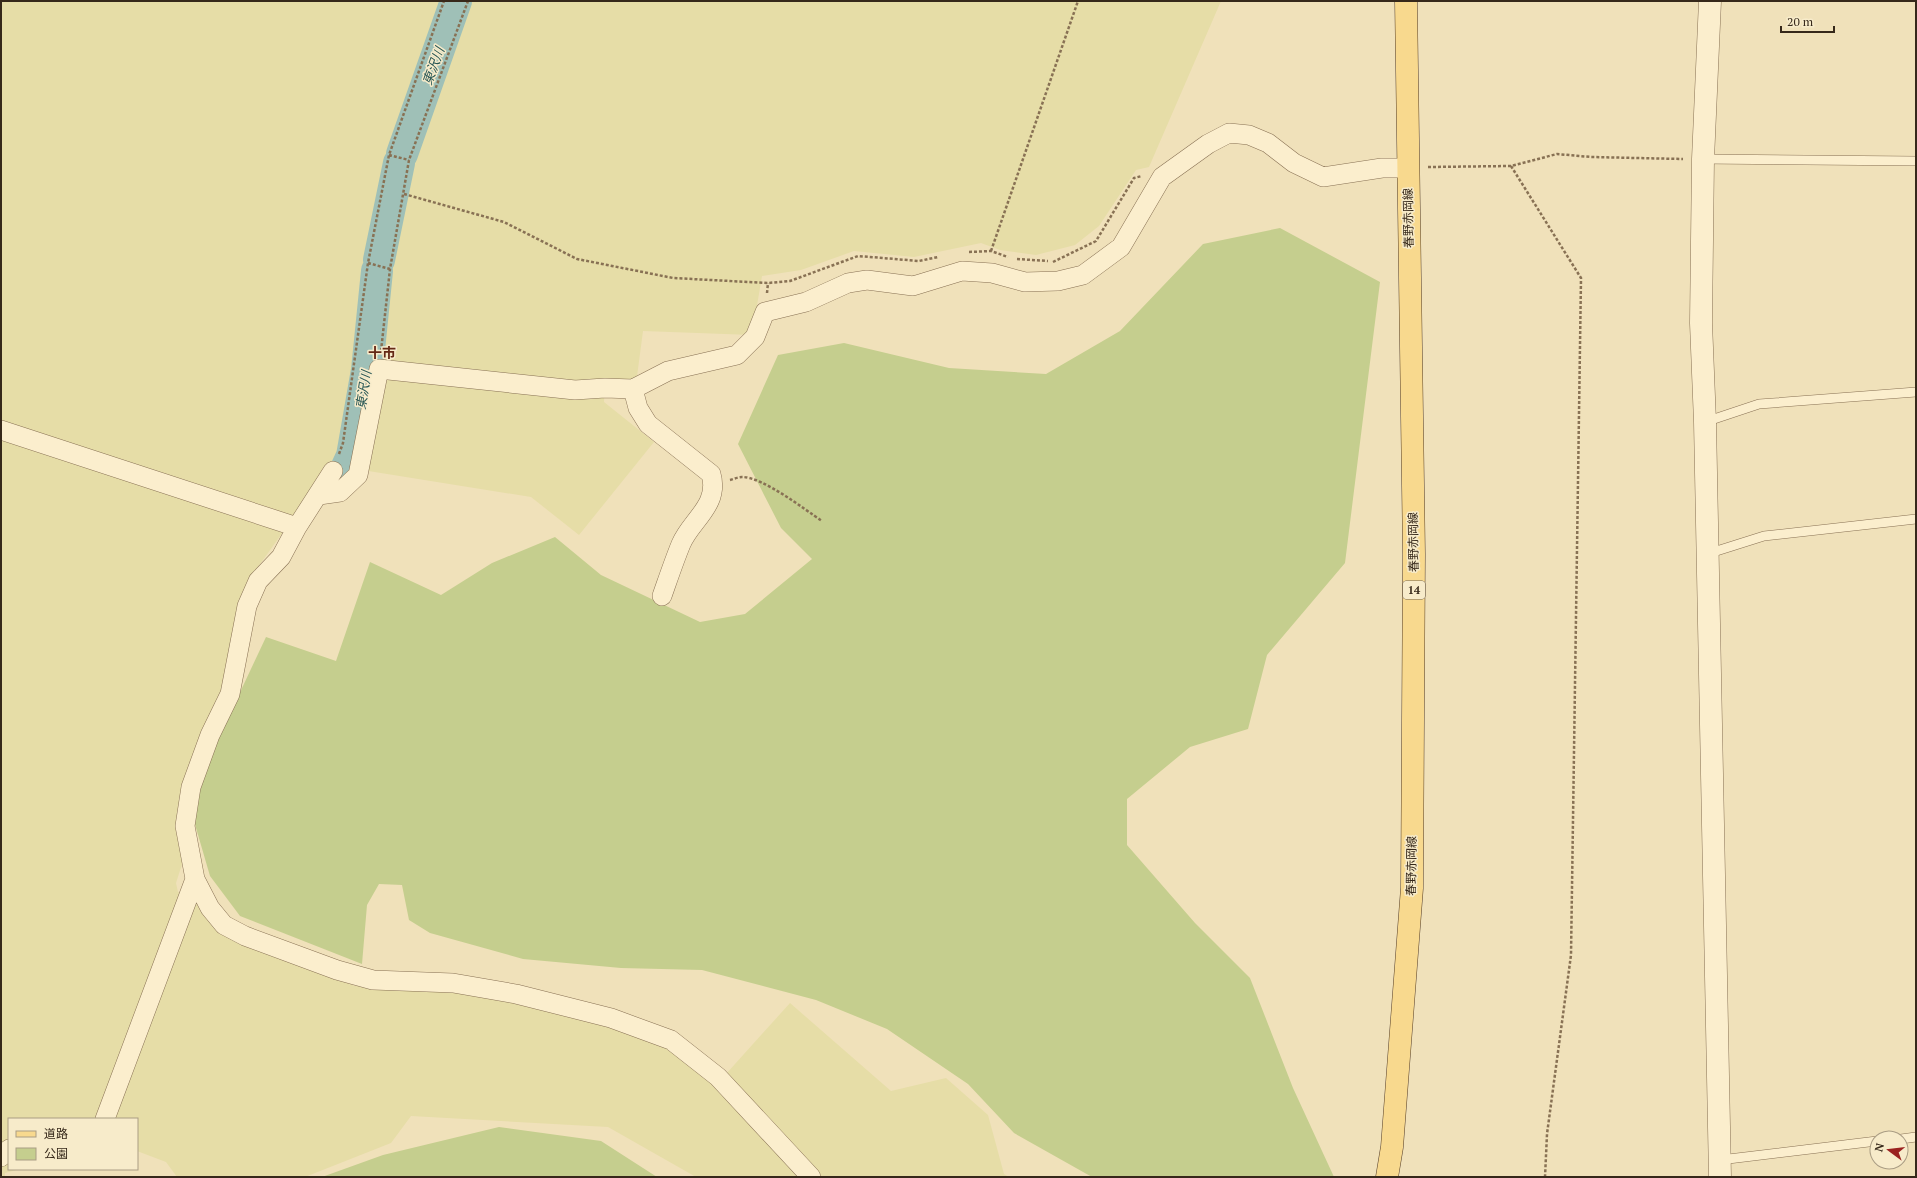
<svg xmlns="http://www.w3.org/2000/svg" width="1917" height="1178" viewBox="0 0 1917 1178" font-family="'PT Serif','Noto Sans JP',serif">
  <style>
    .farmland { fill: #e6dda7 }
    .green { fill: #c5ce8e }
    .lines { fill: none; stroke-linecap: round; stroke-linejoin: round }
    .river { stroke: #9fc0b7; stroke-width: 32 }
    .service-casing { stroke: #887154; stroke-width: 10 }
    .minor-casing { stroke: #887154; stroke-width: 20 }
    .tertiary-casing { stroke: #887154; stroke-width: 23 }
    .primary-casing { stroke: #553e29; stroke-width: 23 }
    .path { stroke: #887154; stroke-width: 2.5; stroke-dasharray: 3 2; stroke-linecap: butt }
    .service { stroke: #fbeecd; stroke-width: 9 }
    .minor { stroke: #fbeecd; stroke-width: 19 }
    .tertiary { stroke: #fbeecd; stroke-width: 22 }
    .primary { stroke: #f8d98e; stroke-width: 22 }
    .labels { text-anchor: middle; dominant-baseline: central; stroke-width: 3; stroke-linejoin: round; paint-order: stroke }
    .shield { fill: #f7ebca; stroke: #70624f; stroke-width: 1 }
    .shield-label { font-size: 11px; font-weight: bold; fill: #36281a }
    .street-label { font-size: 12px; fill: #36281a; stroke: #f7ebca }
    .water-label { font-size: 13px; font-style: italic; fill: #285755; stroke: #f7ebca }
    .quarter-label { font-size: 14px; font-weight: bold; fill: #652916; stroke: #f7ebca }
  </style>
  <rect width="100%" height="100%" fill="#f0e1ba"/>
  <path class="farmland" d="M1,1h1220l-72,166 -13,3 -37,56 -24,19 -39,10 -36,-5 -19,-7 -67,14 -60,-6 -53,19 -39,6 -10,59 -109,-4 -7,53 -31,-2 -1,20 50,40 -75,93 -48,-38 -200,-32 -81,113 -67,283 -7,22 2,9 20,8 27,34 130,52 123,2 196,59 43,37 73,-81 101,88 55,-13 42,37 16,59 5,3h-313l-88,-50 -197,-11 -20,27 -86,34h-128l-11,-15 -29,-11v-32h-128v50h11l-15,4v4h-4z"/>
  <path class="green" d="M1280,228l100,54 -35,281 -78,92 -19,74 -58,18 -63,52v46l68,78 55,55 43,110 41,89h-242l-78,-44 -46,-49 -81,-55 -71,-29 -114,-30 -81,-2 -98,-9 -93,-26 -21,-13 -7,-35 -23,-1 -12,21 -5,59 -122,-48 -30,-40 -16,-55 10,-52 62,-132 70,24 34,-99 71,33 51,-32 63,-26 46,38 99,47 45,-8 67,-55 -31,-31 -43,-84 40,-89 66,-12 105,25 97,6 74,-43 83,-87z
    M499,1127l102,14 56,36h-335l61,-22z"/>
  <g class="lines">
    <path class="river" d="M402,154l54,-153
      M379,260l20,-97
      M340,482l12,-26 15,-86 10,-99"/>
    <defs>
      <path id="service" d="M1703,159l213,2
        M1705,422l54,-18 157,-12
        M1707,554l57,-18 152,-17
        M1901,1139l15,-2
        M1720,1160l157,-19"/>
      <path id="minor" d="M633,389l5,19 10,16 63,50c9,31 -20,46 -30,70 -7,17 -13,35 -19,52
        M1,430l296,97
        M333,471l-36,56 -16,30 -23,24 -11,25 -17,88 -20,41 -19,52 -6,39 10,53 15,29 14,17 21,11 92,34 36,10 80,3 63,11 95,24 60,22 47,37 93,100
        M319,495l21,-3 18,-17 21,-106 196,21 30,-2 28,1 35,-18 69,-16 18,-18 10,-25 41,-10 42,-19 19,-3 46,6 49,-15 30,2 33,9 33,-1 25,-6 38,-28 41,-70 46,-33 21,-11 20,2 19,8 26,20 29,14 59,-9h25
        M105,1119l90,-240
        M1,1157l8,-8"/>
      <path id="tertiary" d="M1710,1l-7,158 -2,164 4,99 15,755"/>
      <path id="primary" d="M1387,1177l5,-30 20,-259 2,-334 -8,-553"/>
    </defs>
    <use href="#service" class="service-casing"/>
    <use href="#minor" class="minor-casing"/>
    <use href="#tertiary" class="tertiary-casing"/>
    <use href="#primary" class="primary-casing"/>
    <path class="path" d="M389,155l20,5
      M1511,166l70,112 -10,677 -24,179 -2,43
      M1428,167l83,-1 46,-12 34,3 92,2
      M404,194l100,28 73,37 96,19 95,5 22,-2 68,-25 61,5 19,-4
      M991,251l87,-250
      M969,252l22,-1 17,6
      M1017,259l31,2
      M1053,262l43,-21 38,-63 8,-2
      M368,263l22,6
      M767,293l1,-10
      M381,351l9,-82 19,-109 59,-159
      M339,454l4,-11 25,-180 21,-108 55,-154
      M730,480c4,-1 8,-3 12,-3 21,0 62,32 80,44"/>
    <use href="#service" class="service"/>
    <use href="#minor" class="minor"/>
    <use href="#tertiary" class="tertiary"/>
    <use href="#primary" class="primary"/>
  </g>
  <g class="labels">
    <rect class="shield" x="1403" y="581" width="22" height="18" rx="3"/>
    <g class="shield-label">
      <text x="1414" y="590">14</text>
    </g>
    <g class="street-label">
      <text transform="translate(1408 218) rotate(-91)">春野赤岡線</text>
      <text transform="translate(1413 542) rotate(-91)">春野赤岡線</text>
      <text transform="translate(1411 866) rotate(-89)">春野赤岡線</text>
    </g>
    <g class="water-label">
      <text transform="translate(433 66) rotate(-70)">東沢川</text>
      <text transform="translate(363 390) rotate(-81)">東沢川</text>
    </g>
    <g class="quarter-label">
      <text x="382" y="352">十市</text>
    </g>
  </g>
  <rect width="1917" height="1178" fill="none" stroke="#36281a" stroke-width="4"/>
  <rect x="8" y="1118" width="130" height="52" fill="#f7ebca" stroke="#aa9d84"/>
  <rect x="16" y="1131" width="20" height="6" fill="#f8d98e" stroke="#aa9d84"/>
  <text x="44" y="1138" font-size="12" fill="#36281a">道路</text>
  <rect x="16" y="1148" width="20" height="12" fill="#c5ce8e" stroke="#aa9d84"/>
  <text x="44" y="1158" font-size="12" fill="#36281a">公園</text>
  <g transform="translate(1889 1150) rotate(285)"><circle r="19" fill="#f7ebca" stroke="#aa9d84"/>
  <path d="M0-3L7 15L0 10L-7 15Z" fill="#9b2220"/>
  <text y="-6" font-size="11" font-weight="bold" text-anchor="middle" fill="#36281a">N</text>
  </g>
  <path d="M1781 26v6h53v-6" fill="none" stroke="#36281a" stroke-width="2"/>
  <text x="1787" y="26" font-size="12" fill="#36281a" stroke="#f7ebca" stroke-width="3" paint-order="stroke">20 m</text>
</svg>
